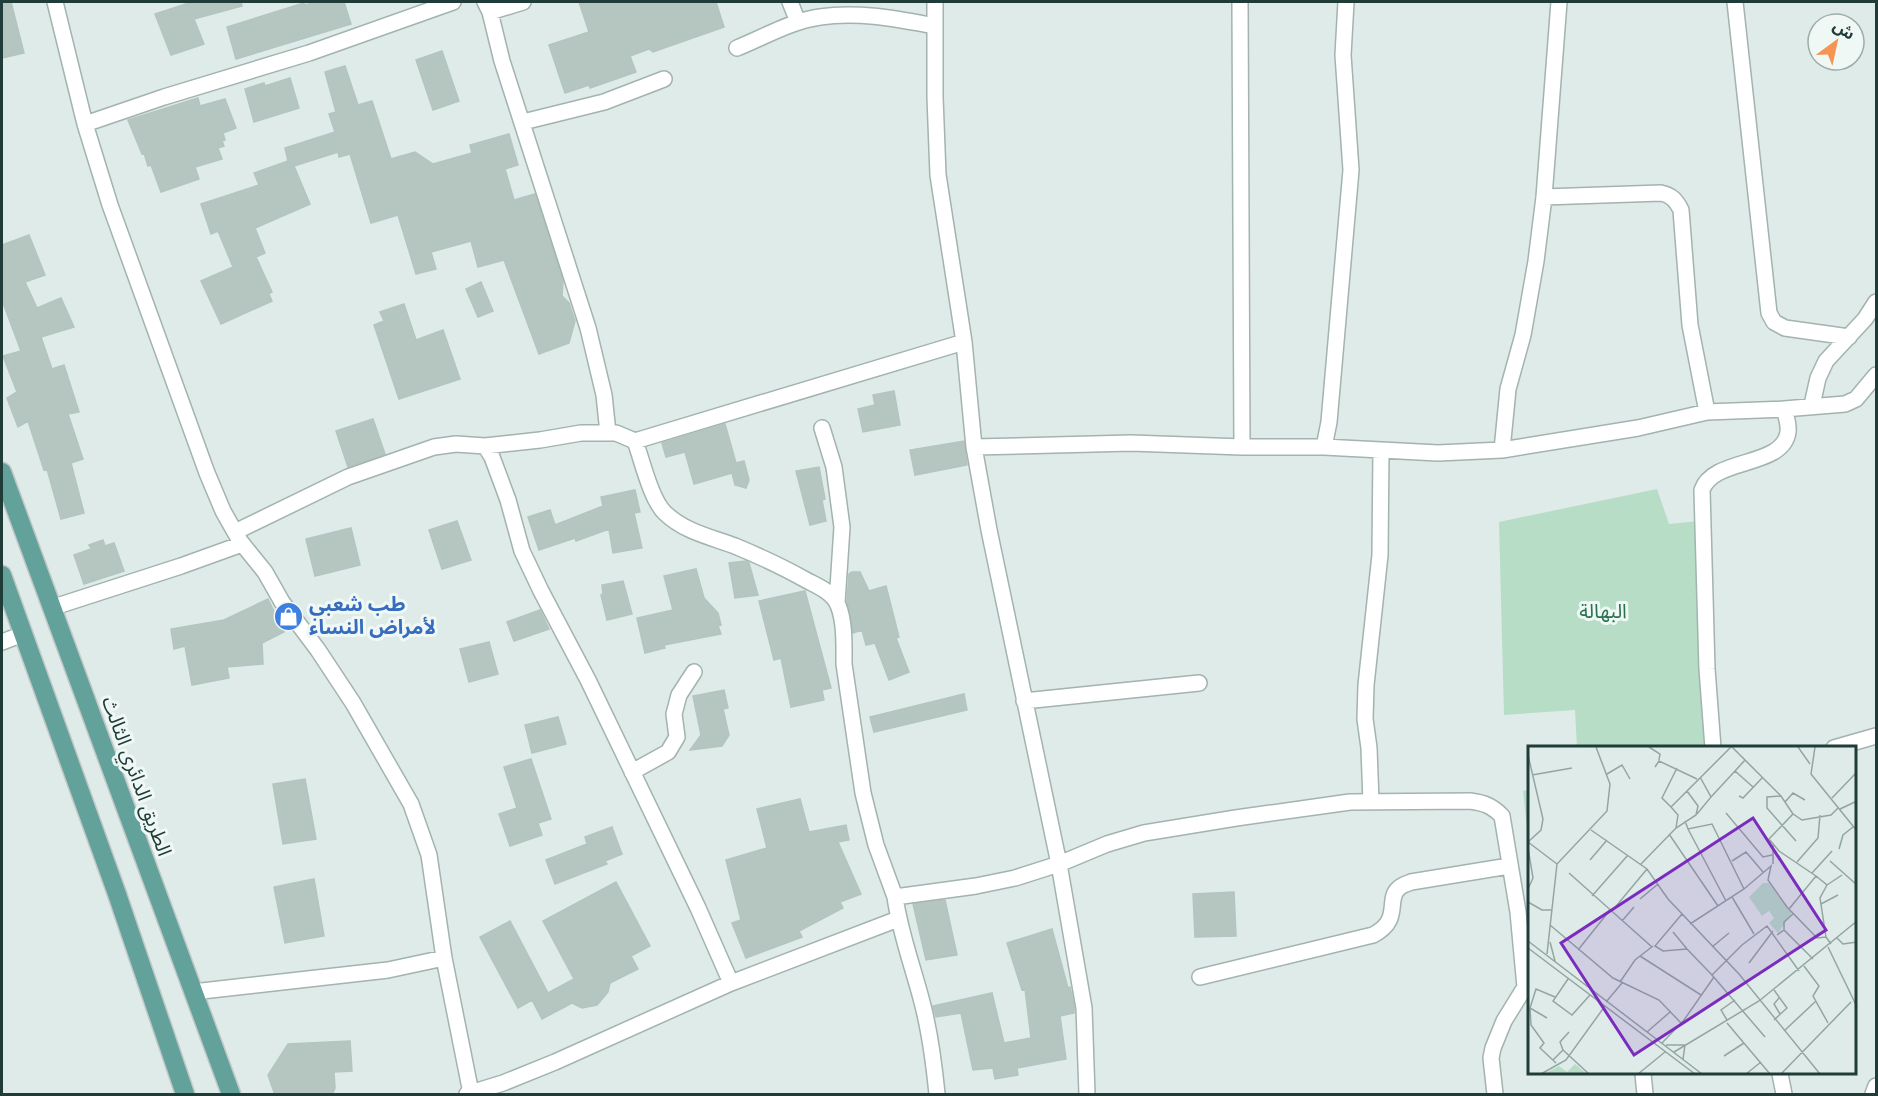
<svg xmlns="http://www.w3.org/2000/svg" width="1878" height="1096" viewBox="0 0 1878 1096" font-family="'Space Grotesk','Noto Sans Arabic',sans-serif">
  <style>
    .green { fill: #b7ddc7 }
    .building { fill: #b5c6c1; stroke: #b2c5c0; stroke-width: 1.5 }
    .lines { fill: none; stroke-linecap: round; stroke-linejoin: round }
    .minor-casing { stroke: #a2b3b0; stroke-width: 18 }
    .primary-casing { stroke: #c1c8c7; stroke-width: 21 }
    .minor { stroke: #fff; stroke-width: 15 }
    .primary { stroke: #63a29b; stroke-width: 18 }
    .labels { text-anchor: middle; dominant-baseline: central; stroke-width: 6; stroke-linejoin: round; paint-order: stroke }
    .shop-label { font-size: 20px; font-weight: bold; fill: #366cbe; stroke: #f0f8f5; text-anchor: start }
    .park-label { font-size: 20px; fill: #297351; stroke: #f0f8f5 }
    .street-label { font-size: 20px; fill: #203c38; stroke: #f0f8f5 }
    .inset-road { fill: none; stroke: #93a5a2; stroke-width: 1.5 }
    .view { fill: #7b2cbf; fill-opacity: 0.15; stroke: #7b2cbf; stroke-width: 3 }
    .inset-edge { fill: none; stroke: #203c38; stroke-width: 3 }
  </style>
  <rect width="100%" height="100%" fill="#dfebe8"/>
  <path class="green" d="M1657,489l12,35 30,-3 13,227h-135l-2,-38 -71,5 -5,-193z
    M1530,790v66l-7,-65z"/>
  <path class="building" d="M2,2h9l13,51 -22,5z
    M192,2h49l1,4 -48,13 10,25 -33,11 -16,-41z
    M317,2h27l7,22 -115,35 -9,-32 77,-24 1,2z
    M579,2h137l8,25 -71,25 -4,-3 -19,7 6,16 -46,16 -1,-3 -24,8 -16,-48 40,-13z
    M442,51l17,50 -26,9 -17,-50z
    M345,66l13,39 14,-4 19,58 24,-7 18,12 39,-11 -2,-8 39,-11 9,31 -13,4 9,31 21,-6 28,87 -1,15 7,7 6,18 -6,22 -30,11 -35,-94 -26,7 -7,-26 -40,11 5,17 -20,5 -18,-59 -27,8 -21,-69 -11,3 -1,-5 -44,14 16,38 -55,24 10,25 -9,4 16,35 -3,2 3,7 -51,23 -20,-43 32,-14 -15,-36 -7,3 -10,-30 58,-19 -5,-12 34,-12 -3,-13 50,-16 -6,-18 7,-2 -11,-40z
    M290,78l9,30 -45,14 -9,-33 19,-6 1,3z
    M198,98l2,8 25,-7 11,29 -13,5 2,7 -3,1 2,5 -6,2 4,11 -27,8 4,12 -38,13 -10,-27 -3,1 -4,-13 -2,1 -14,-34z
    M29,235l16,40 -20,7 12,26 24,-10 13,29 -33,10 11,32 12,-4 15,47 -11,2 15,45 -12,4 13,50 -23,6 -14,-50 -3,1 -16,-49 -10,6 -11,-29 10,-6 -14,-36 18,-5 -19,-51v-55z
    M481,282l12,29 -15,6 -12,-28z
    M404,304l12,36 27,-10 17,49 -61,20 -25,-74 10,-4 -4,-9z
    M894,391l6,34 -37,7 -5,-23 17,-4 -2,-10z
    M373,419l12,35 -37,13 -12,-36z
    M725,424l11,39 8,-2 5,19 -3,8 -11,-3 -3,-12 -38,11 -9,-32 -19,5 -4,-14z
    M964,441l3,24 -52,10 -5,-25z
    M819,467l6,32 -3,1 4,21 -16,4 -14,-54z
    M635,490l5,22 -6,1 8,35 -29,5 -4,-24 -33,12 -1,-3 -36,12 -11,-33 22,-7 5,15 48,-19 -2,-9z
    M457,521l14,39 -29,9 -13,-39z
    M351,528l9,37 -45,11 -9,-37z
    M103,540l2,6 9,-3 10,28 -40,13 -10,-29 17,-6 -2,-4z
    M746,561l3,2 9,32 -23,3 -6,-35z
    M696,569l8,29 14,15 3,12 -3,1 3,8 -57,11 1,3 -20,5 -8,-35 36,-8 -9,-34z
    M852,572h8l9,19 17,-5 13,51 -3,1 13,34 -20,8 -14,-37 -9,2 -4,-15 -9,3 -6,-32 2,-27z
    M623,581l9,33 -25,6 -6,-25 2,-1 -1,-9z
    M805,591l26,97 -9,2 2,10 -33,7 -10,-49 -7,2 -15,-59z
    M268,599l16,33 -22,11 1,21 -36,3 2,11 -37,7 -7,-39 -11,3 -3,-20 53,-9z
    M540,610l9,19 -35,12 -7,-19z
    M489,642l9,32 -29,8 -9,-33z
    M724,690l4,18 -5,1 6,26 -7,11 -32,4 11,-15 -8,-39z
    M964,694l3,16 -93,22 -4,-15z
    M558,717l8,27 -34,9 -7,-28z
    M531,759l20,60 -13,4 4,12 -32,11 -11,-32 18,-6 -13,-41z
    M305,779l11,60 -33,5 -10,-60z
    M800,799l9,33 37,-7 3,15 -11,2 23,52 -21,8 3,6 -44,23 3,6 -56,21 -14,-35 9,-3 -15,-60 41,-12 -10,-39z
    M612,827l10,27 -17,7 2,3 -52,20 -9,-24 41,-16 -2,-7z
    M314,879l10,57 -39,7 -11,-56z
    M616,882l34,64 -19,10 7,13 -28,14 -2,9 -11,13 -15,3 -10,-5 -30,16 -10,-19 -14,8 -38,-71 30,-16 38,72 26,-14 -31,-58z
    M1234,892l2,44 -41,1 -2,-43z
    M945,900l12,55 -31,5 -13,-56z
    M1052,929l16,59 2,-1 4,18v8l-14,3 6,43 -49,9 1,7 -23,4 -2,-11 -20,2 -12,-57 -25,4 -3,-11 59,-13 12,50 27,-5 -6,-49 -3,1 -15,-47z
    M350,1041l2,30 -18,1 1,16 -3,7h-57l-7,-20 20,-31z"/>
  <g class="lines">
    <defs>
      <path id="minor" d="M55,2l30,122 25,81 97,268 16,38 17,30 25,31 17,30 36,48 35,53 58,101 18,51 15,103 27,135
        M485,2l5,10 12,49 86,267 16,67 4,38
        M790,2l8,20
        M935,2v95l3,78 26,167 10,105 15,83 70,334 25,144 3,86
        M1240,2l2,445
        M1735,2l34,311 5,9 11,6 64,9
        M490,12l33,-10
        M737,48c27,-11 54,-27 83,-31 38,-6 77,2 115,9
        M523,122l81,-20 60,-23
        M85,124l79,-27 145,-44 144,-51
        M1544,197l117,-4c10,2 15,7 20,17l9,115 17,87
        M1812,405l6,-27 8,-17 39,-42 11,-17
        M1784,409l61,-5 11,-5 20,-24
        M822,428l12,39 8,60 -5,76
        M485,446l7,11 16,43 14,51 19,40 47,89 110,228 33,75
        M974,447l157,-4 111,4h82l114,6 64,-3 136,-22 69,-16 77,-3c2,7 5,15 4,23 -5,36 -75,25 -86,58l5,179 6,79
        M1324,447l5,-25 22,-252 -8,-115 3,-53
        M1502,450l6,-61 15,-54 13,-74 8,-64 15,-195
        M235,532l113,-55 86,-30 22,-3 29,2 55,-6 41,-7h35l19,8
        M51,608l130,-42 61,-22
        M2,642l21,-8
        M1024,701l175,-18
        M1834,748l42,-12
        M632,772l36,-20 9,-15 -3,-23 5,-19 15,-23
        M1371,802l-2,-54 -4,-29 1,-34 14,-130 1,-104
        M895,897l-19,-52 -13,-52 -19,-129c0,-19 1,-42 -6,-59 -5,-13 -21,-19 -32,-25 -23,-13 -47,-24 -71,-34 -24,-9 -50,-14 -70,-33 -14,-13 -23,-53 -30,-72l329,-99
        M1200,977l173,-42c29,-15 13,-35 25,-46 3,-4 9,-5 13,-7l98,-16
        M193,992l195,-22 56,-12
        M1643,1074l2,20
        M1780,1074l4,20
        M467,1094l36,-11 52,-21 176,-79 167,-64
        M937,1094c-3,-30 -7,-62 -15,-92 -9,-35 -22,-69 -27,-105l81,-11 39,-8 44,-14 48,-20 37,-11 92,-15 114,-16 120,-1c15,2 22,5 32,15l16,96 7,75 -21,34 -11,27 -2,10 4,36
        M1873,1094l3,-8"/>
      <path id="primary" d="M2,472l229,622
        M2,575l115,319 68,200"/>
    </defs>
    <use href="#minor" class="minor-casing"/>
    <use href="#primary" class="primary-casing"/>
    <use href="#minor" class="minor"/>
    <use href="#primary" class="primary"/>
  </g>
  <defs>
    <symbol id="shop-disc" viewBox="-11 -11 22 22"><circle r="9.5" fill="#3f7fe0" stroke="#f0f8f5"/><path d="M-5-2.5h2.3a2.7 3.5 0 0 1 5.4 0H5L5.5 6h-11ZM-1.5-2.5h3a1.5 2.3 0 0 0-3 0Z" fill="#fff"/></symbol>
  </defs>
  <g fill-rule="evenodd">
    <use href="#shop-disc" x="272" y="600" width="33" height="33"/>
  </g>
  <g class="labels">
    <g class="shop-label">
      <text x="309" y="604">طب شعبي<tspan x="309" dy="23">لأمراض النساء</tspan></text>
    </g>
    <g class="park-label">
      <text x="1603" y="611">البهالة</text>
    </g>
    <g class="street-label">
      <text transform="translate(137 776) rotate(70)">الطريق الدائري الثالث</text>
    </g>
  </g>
  <g transform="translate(1528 746)">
    <rect width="328" height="328" fill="#dfebe8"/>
    <path d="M235,137h6l23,30 -14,20 -9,-10 5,-5 -5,-7 -7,5 -13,-19zM47,318l12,10h-43l15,-8 8,6z" fill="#b7ddc7"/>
    <path class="inset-road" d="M121,1l11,7 -1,6M204,1l49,49 12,18M270,1l12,17M287,1l-4,27 46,57M0,9l15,64 -2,11 -13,12M217,14l-10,11 18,16M127,21l4,-6 38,18M79,28l15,-9 8,14M4,29l40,-7M211,50l4,2 19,-20M253,50l-14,1v11l29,33M183,51l24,-26M304,52l25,-26M257,56l8,-9 12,7M143,61l-9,-9 15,-30M312,63l17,-8M198,67l37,44 9,-2M169,68l14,-17 -11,-20M157,75l3,8 24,-5 32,65M148,82l2,-13 -7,-8 60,-60M160,83l38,72M63,84l56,39 21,30 71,75 81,100M141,88l49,72M0,96l29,22M245,99v19M0,102l5,30 -5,11M311,103l4,-14 10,-8M62,114l17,-20M204,115l14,-9 17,20M302,115l27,24M269,116l21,-24 2,-23M113,118l35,-36 20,-13 2,-9 -11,-15M41,127l83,74M284,127l20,-22M288,130l-37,-25 -10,-12 24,-25 9,6 29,-5 7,-7M299,139l15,-10M64,150l36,-41M204,151l22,37M112,153l18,-15M0,156l14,8h10M293,158l17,-9M261,163l27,-33 11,9 -7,13 6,39M84,165l35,-42M154,168l-27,32 8,5 24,-2 25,26M94,175l12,-14M162,178l54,-35 27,-23 -3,14 19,27 30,31 9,-1 5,7M22,179l63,53 46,22 23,24M256,183v-7l9,-8M145,186l14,17M249,189l7,-5 29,29M309,192l6,6 14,-2M0,195l174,133M22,196l5,19M184,201l17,-14M300,201l29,60M0,202l167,126M50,204l32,-40M19,208l10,-90 50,-53 3,-27 -14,-37M112,210l61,39M221,217l24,-32M276,220l15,20 -6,10 15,27M40,233l-15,22 19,14 18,-20M92,236l15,-22 18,-14M246,244l13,18 -13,12M27,251l-19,-8 -6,19 1,17 13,18 -4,5 16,15M251,252l-5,6 6,10M78,256l16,-19M2,262l17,10M199,274l-6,-10 14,-10M199,277l43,51M256,285l32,-30M119,286l23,-20M237,291l-53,-62 30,-30 25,-19 32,45M134,297l22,-23 30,-43M138,299h19l-2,14M35,304l-3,-8 9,-10M146,306l85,-51 98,-80M196,310l20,-13M25,314l10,-10 26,24M13,328l25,-14 39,-54M110,328l27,-22M218,328l15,-12M253,328l70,-72"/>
    <path class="view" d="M225,72l73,112 -192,125 -73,-112z"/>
    <rect width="328" height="328" class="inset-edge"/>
  </g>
  <rect width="1878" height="1096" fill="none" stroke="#203c38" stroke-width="6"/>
  <g transform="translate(1836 42) rotate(33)"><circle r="28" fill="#f0f8f5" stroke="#9dada9" stroke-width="1.5"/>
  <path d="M0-4.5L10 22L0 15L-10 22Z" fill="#f59453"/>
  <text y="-9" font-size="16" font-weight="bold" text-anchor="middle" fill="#203c38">ش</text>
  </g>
</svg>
